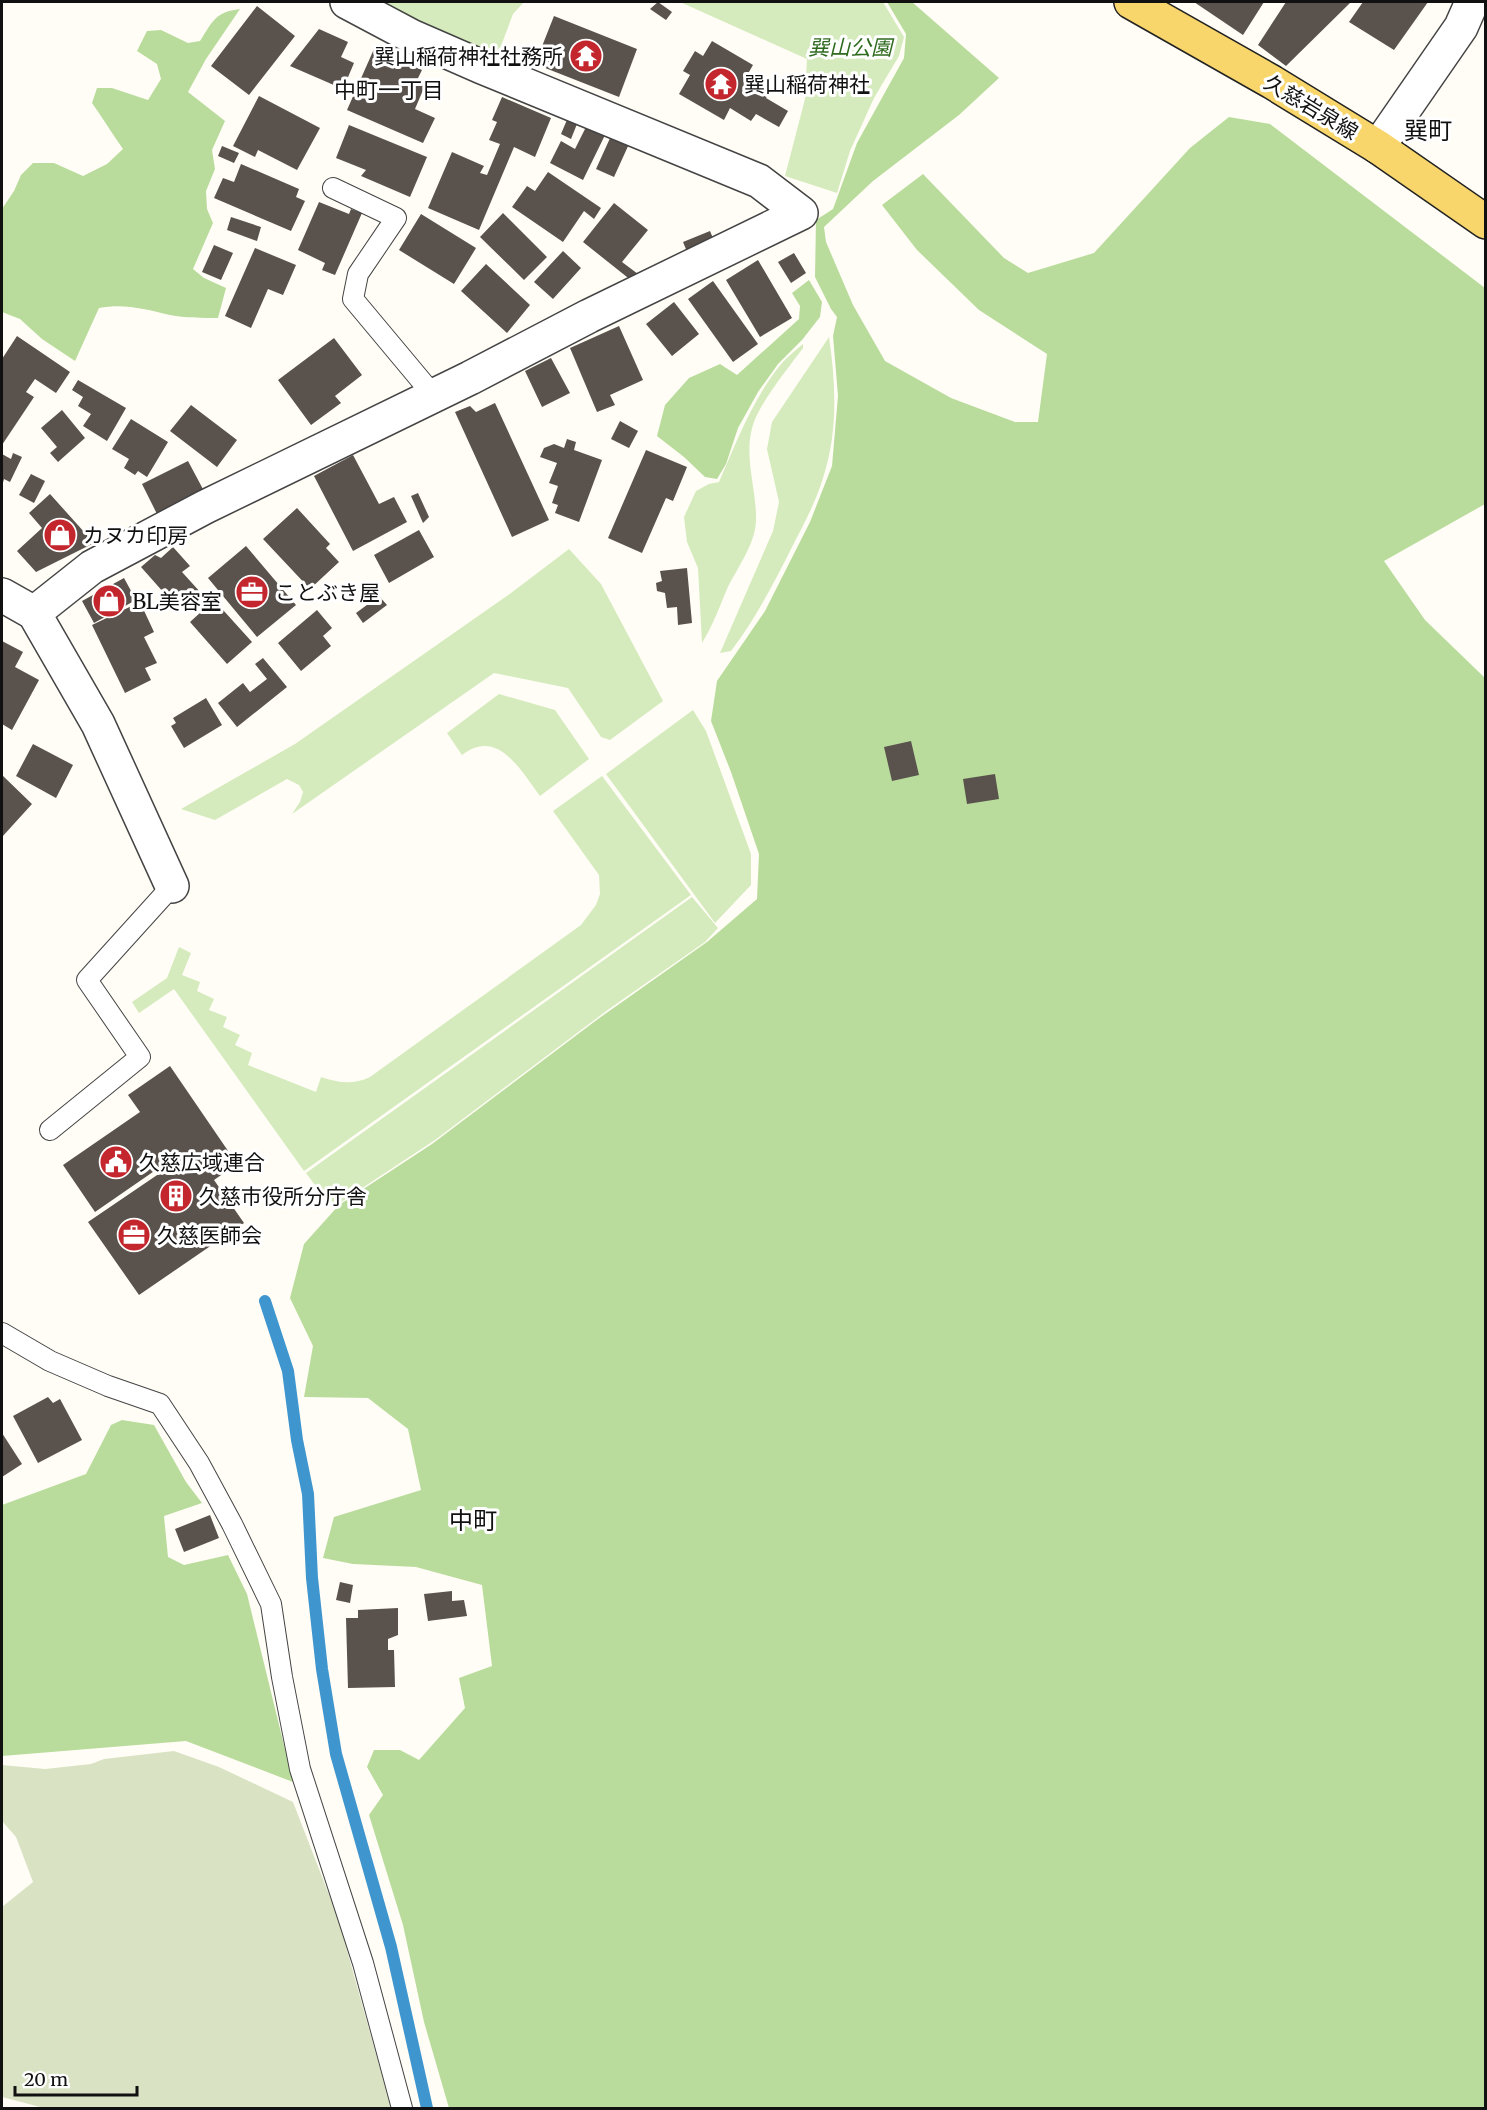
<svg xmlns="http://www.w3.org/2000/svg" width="1487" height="2110" viewBox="0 0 1487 2110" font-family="Merriweather,'Noto Sans JP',serif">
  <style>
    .green { fill: #d5ebbd }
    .forest { fill: #b9dc9c }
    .cemetery { fill: #d9e3c4 }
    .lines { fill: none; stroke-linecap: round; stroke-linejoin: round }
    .stream { stroke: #3f96cf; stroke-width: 12 }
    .building { fill: #5a524d }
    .lane-casing { stroke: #444; stroke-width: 22 }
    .street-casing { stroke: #444; stroke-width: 36 }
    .primary-casing { stroke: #222; stroke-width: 36 }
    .lane { stroke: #fff; stroke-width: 20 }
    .street { stroke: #fff; stroke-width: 33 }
    .primary { stroke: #f9d66b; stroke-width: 33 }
    .labels { text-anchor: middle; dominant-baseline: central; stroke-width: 6; stroke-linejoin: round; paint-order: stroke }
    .park-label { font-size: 21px; font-style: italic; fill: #2f6b1f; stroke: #fff }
    .poi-label { font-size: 21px; fill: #111; stroke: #fff; text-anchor: start }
    .street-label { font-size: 21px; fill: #111; stroke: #fff }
    .neighbourhood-label { font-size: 22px; fill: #111; stroke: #fff }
    .quarter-label { font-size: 24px; fill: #111; stroke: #fff }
  </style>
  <rect width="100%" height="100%" fill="#fffdf5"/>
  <path class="green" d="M374,2h150l-11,12 -18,48z
    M680,2h203l21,35 -5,19 -25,42 -24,53 -13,42 -52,-17 20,-77 2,-40z
    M829,337c7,47 9,96 -6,141 -8,27 -23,53 -36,79 -17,33 -33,64 -56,94l-11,2 53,-122 6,-29 -12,-53 5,-27z
    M803,344v4c-14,19 -44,56 -50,77 -10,31 4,65 3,96 -1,24 -19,47 -29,68 -8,19 -14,36 -25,54l-4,-75 -11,-26 -3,-25 12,-26 13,-7 10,-2c18,-41 34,-84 63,-119 6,-7 14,-13 21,-19z
    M569,549l32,35 62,117 -53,39 -9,-3 -33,-49 -74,-15 -202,141 8,-12 3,-10 -4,-7 -12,-6 -72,41 -34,-11 114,-65 216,-151z
    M499,694l56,16 34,49 -49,37c-19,-25 -42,-69 -78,-41l-15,-22z
    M693,710l13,21 45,123v31l-36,38 -109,-149z
    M602,776l89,119 -387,276 -130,-182 -35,24 -7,-11 35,-24 12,-31 12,6 -9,22 18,7 -3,9 17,8 -5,11 18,7 -4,10 17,8 -5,10 17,8 -4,12 68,27 5,-15c18,6 32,8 49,0l211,-152 15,-20 4,-11 -1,-19 -46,-64z
    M692,897l26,31 -13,14 -96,67 -174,131 -103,68 -26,-35z"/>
  <path class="forest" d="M887,2h25l87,76 -40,37 -86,66 -49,46 2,15 27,63 32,56 66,37 64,24h23l9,-68 -68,-44 -62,-60 -35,-45 41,-31 81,84 24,15 66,-20 96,-105 39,-31 41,7 215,164v216l-101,57 41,59 60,58v1430h-1036l-25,-86 -21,-97 -34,-110 14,-20 -16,-28 7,-17h26l19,10 46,-52 -6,-30 33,-12 -10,-81 -66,-18 -63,-3 -30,-6 11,-41 87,-27 -13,-61 -40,-31 -64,-1 9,-51 -23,-48 14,-54 35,-39 93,-61 166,-125 109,-77 50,-43 2,-45 -28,-82 -20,-51 6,-40 48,-70 45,-89 22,-56 6,-70 -5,-60 4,-19 -6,-8 -16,-32 1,-57 17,-11 24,-66 47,-85 2,-24z
    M240,9l-34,50 -18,33 37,29 -13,29 3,19 -9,22 1,18 6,14 -20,46 11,9 22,10 -8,30c-16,0 -33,0 -48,-3 -25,-6 -46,-12 -71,-7l-24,53 -33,-22 -22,-20 -18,-7v-103l12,-18 7,-16 12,-12h21l29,13 24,-12 16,-15c-11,-15 -20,-31 -31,-46l5,-15h15l36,12 13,-21 -4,-15 -20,-13 10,-20 14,-1 27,13 12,-2c13,-20 15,-29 40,-32z
    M809,280l13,22 -2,15 -18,23 -24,24 -20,28 -20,36 -12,36 -9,15 -12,-2 -21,-20 -27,-21 8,-31 24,-27 31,-14 17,11 62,-56 1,-13 -8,-13z
    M122,1420l32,5 32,57 16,21 -38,13 4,41 16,8 44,-10 19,39 46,188 -107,-41 -184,15v-251l84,-31 25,-49z"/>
  <path class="cemetery" d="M174,1751l45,16 74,35 45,116 53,190h-347l-42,-11v-190l31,-25 -17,-45 -14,-16v-56l43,4 46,-5 13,-5z"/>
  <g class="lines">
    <path class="stream" d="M265,1301l23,70 9,69 11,54 4,84 10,91 14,85 55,193 36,161"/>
  </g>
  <path class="building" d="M658,2l14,10 -6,8 -16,-11z
    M1194,2h70l-21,33z
    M1286,2h65l-65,64 -28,-21z
    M1363,2h65l-34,48 -45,-28z
    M257,6l38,30 -46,59 -38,-29z
    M554,16l83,33 -18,48 -84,-33z
    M319,29l29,13 -7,15 13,6 -11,26 -53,-23z
    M712,41l41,24 -7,12 24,14 -4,7 22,13 -9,16 -23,-13 -5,7 -21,-13 -6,12 -45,-26 11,-19 -7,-4 12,-20 8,5z
    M374,49l48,21 -5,10 9,3 -11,26 20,9 -12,25 -76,-33z
    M259,96l61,32 -23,42 -39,-20 -3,7 -22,-11z
    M502,97l49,21 -16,39 -21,-10 -35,83 -51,-22 24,-56 32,14 -4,7 7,2 13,-31 -11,-4 8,-18 -5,-2z
    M569,115l10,4 -8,20 -10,-5z
    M589,121l18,10 -24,49 -33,-17 11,-22 14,8z
    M349,125l78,32 -17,40 -49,-21 5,-6 -30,-12z
    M611,136l18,8 -15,33 -18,-8z
    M222,146l17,7 -5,10 -16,-7z
    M241,164l58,25 -3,8 9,4 -14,30 -77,-33 9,-20 11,4z
    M548,172l53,36 -7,11 -10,-8 -21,31 -51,-35 15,-21 8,5z
    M319,202l30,12 2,-5 11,4 -27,62 -13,-5 3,-7 -27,-13z
    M614,203l34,27 -26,32 16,12 -6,7 -49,-39z
    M503,213l44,44 -23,23 -44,-43z
    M421,214l55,34 -22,36 -55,-34z
    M231,217l30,10 -4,14 -30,-11z
    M710,231l5,12 -27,11 -5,-12z
    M214,245l19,8 -12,27 -19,-8z
    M255,248l41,17 -13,30 -15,-6 -17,39 -26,-12z
    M563,251l18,17 -28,31 -19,-17z
    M794,253l12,20 -15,10 -13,-21z
    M758,260l34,58 -32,19 -34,-57z
    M486,264l44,41 -23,28 -46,-42z
    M713,281l45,63 -25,18 -45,-63z
    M674,302l25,32 -27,22 -26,-32z
    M619,326l24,54 -33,15 5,10 -18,7 -27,-64z
    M17,336l53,36 -14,21 -21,-14 -9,13 8,5 -32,48v-86z
    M334,338l28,37 -27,21 6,7 -30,22 -33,-45z
    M551,358l19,35 -28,14 -17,-36z
    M78,380l48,28 -19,33 -24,-15 8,-12 -13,-8 5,-9 -11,-7z
    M495,403l54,117 -37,17 -57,-125 15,-6 6,6z
    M191,405l46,35 -20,27 -47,-36z
    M62,410l23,28 -27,24 -8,-9 7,-6 -16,-19z
    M131,419l37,23 -21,35 -9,-6 -3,4 -11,-7 5,-9 -17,-10z
    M620,421l18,10 -9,17 -18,-9z
    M567,439l9,3 -2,8 28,10 -23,62 -24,-9 3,-8 -6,-2 6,-17 -9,-3 8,-20 -17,-6 4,-9 10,-4 10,4z
    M646,450l41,17 -14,34 -7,-3 -24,55 -34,-15z
    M13,453l9,4 -12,25 -6,-3 -2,7v-32l9,5z
    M353,455l26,49 15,-7 13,25 -54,29 -39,-75z
    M188,461l16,30 -47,23 -15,-30z
    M31,474l14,7 -11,22 -15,-8z
    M418,493l11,24 -6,6 -12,-27z
    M50,494l44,49 -58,29 -19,-21 25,-23 -13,-15z
    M297,508l33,36 -4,4 13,14 -29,27 -47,-50z
    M419,530l15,27 -45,26 -15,-28z
    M246,546l50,59 -39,32 -49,-59z
    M173,547l17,19 -8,6 19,21 -21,18 -39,-44 14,-12 6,3z
    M687,568l5,55 -14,2 -1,-18 -10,1 -2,-15 -8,-2 -1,-8 6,-2 -2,-10z
    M124,578l12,22 -42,23 -12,-22z
    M379,596l8,9 -24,18 -7,-10z
    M214,600l38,42 -25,22 -37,-42z
    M140,602l14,30 -10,5 13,26 -12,5 6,12 -26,13 -33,-68z
    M317,610l15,18 -9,8 8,10 -30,25 -23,-28z
    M2,641l21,11 -8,15 24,13 -27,50 -10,-6z
    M263,658l24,29 -50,40 -19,-24 25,-20 7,9 17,-13 -12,-15z
    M206,698l16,27 -38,23 -13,-22 5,-3 -3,-5z
    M911,741l8,34 -27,6 -8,-34z
    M33,744l40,21 -17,33 -40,-22z
    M995,774l4,25 -32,5 -4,-25z
    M2,775l30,29 -30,33z
    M170,1066l67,98 -23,16 30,43 -105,72 -51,-73 78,-53 -3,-4 -68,47 -32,-47 77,-53 -12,-17z
    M48,1397l5,6 7,-4 22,41 -44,23 -25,-47z
    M2,1433l20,31 -20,13z
    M210,1515l9,23 -35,14 -9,-23z
    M340,1582l13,3 -3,18 -14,-3z
    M452,1591v10l12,-1 3,16 -39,5 -4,-27z
    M398,1608v27l-10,4v11h6l1,37 -47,1 -2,-70h12v-8z"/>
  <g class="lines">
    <defs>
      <path id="lane" d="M333,188l63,30 -38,56 -5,25 81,97
        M50,1130l90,-73 -53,-77 85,-94
        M2,1333l48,28 58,25 52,18 39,59 33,61 39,80 11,73 18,92 63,194 39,145"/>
      <path id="street" d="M1378,147l83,-120 11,-25
        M2,595l32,18 64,111 74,162
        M34,613l58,-46 113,-60 265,-129 119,-62 212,-103 -42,-32 -277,-114 -71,-31 -64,-34"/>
      <path id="primary" d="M1131,2l141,80 106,65 108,75"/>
    </defs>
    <use href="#lane" class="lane-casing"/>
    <use href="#street" class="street-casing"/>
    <use href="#primary" class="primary-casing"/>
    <use href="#lane" class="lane"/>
    <use href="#street" class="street"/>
    <use href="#primary" class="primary"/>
  </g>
  <defs>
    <symbol id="temple-disc" viewBox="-11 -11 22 22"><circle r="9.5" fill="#c4262e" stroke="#fff"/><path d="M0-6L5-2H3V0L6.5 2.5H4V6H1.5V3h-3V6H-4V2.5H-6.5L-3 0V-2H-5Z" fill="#fff"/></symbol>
    <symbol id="shop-disc" viewBox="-11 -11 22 22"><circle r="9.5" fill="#c4262e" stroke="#fff"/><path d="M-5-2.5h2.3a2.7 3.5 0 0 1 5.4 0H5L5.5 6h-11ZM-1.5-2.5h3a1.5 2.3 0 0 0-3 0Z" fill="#fff"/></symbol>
    <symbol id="office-disc" viewBox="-11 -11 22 22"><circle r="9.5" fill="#c4262e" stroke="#fff"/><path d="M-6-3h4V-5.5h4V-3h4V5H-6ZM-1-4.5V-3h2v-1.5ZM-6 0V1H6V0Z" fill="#fff"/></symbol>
    <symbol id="civic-disc" viewBox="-11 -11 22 22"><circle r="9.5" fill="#c4262e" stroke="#fff"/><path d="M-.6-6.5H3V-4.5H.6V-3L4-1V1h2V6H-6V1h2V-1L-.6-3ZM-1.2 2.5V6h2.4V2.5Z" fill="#fff"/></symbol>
    <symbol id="building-disc" viewBox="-11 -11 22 22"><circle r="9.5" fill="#c4262e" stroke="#fff"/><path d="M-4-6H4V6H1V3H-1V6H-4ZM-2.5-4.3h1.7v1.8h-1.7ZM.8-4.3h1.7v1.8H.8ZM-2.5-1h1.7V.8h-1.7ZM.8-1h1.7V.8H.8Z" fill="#fff"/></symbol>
  </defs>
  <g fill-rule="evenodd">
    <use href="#temple-disc" x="567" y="37" width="38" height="38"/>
    <use href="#temple-disc" x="702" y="65" width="38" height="38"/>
    <use href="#shop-disc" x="41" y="516" width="38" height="38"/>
    <use href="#office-disc" x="233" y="573" width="38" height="38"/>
    <use href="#shop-disc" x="90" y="582" width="38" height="38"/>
    <use href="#civic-disc" x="97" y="1143" width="38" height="38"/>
    <use href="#building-disc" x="157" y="1177" width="38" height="38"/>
    <use href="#office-disc" x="115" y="1216" width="38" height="38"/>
  </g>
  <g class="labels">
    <g class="park-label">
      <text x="850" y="47">巽山公園</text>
    </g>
    <g class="poi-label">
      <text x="563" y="56" text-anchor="end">巽山稲荷神社社務所</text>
      <text x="744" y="84">巽山稲荷神社</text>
      <text x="83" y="535">カヌカ印房</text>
      <text x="275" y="592">ことぶき屋</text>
      <text x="132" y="601">BL美容室</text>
      <text x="139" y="1162">久慈広域連合</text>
      <text x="199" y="1196">久慈市役所分庁舎</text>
      <text x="157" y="1235">久慈医師会</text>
    </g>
    <g class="street-label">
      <text transform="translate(1311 107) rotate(31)">久慈岩泉線</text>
    </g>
    <g class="neighbourhood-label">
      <text x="389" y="90">中町一丁目</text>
    </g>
    <g class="quarter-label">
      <text x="1428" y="130">巽町</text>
      <text x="473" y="1520">中町</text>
    </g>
  </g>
  <rect width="1487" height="2110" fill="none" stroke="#111111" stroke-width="6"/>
  <path d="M15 2086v9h122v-9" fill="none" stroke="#111111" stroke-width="3"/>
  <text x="24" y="2086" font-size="18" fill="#111111" stroke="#ffffff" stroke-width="4.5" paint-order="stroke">20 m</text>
</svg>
